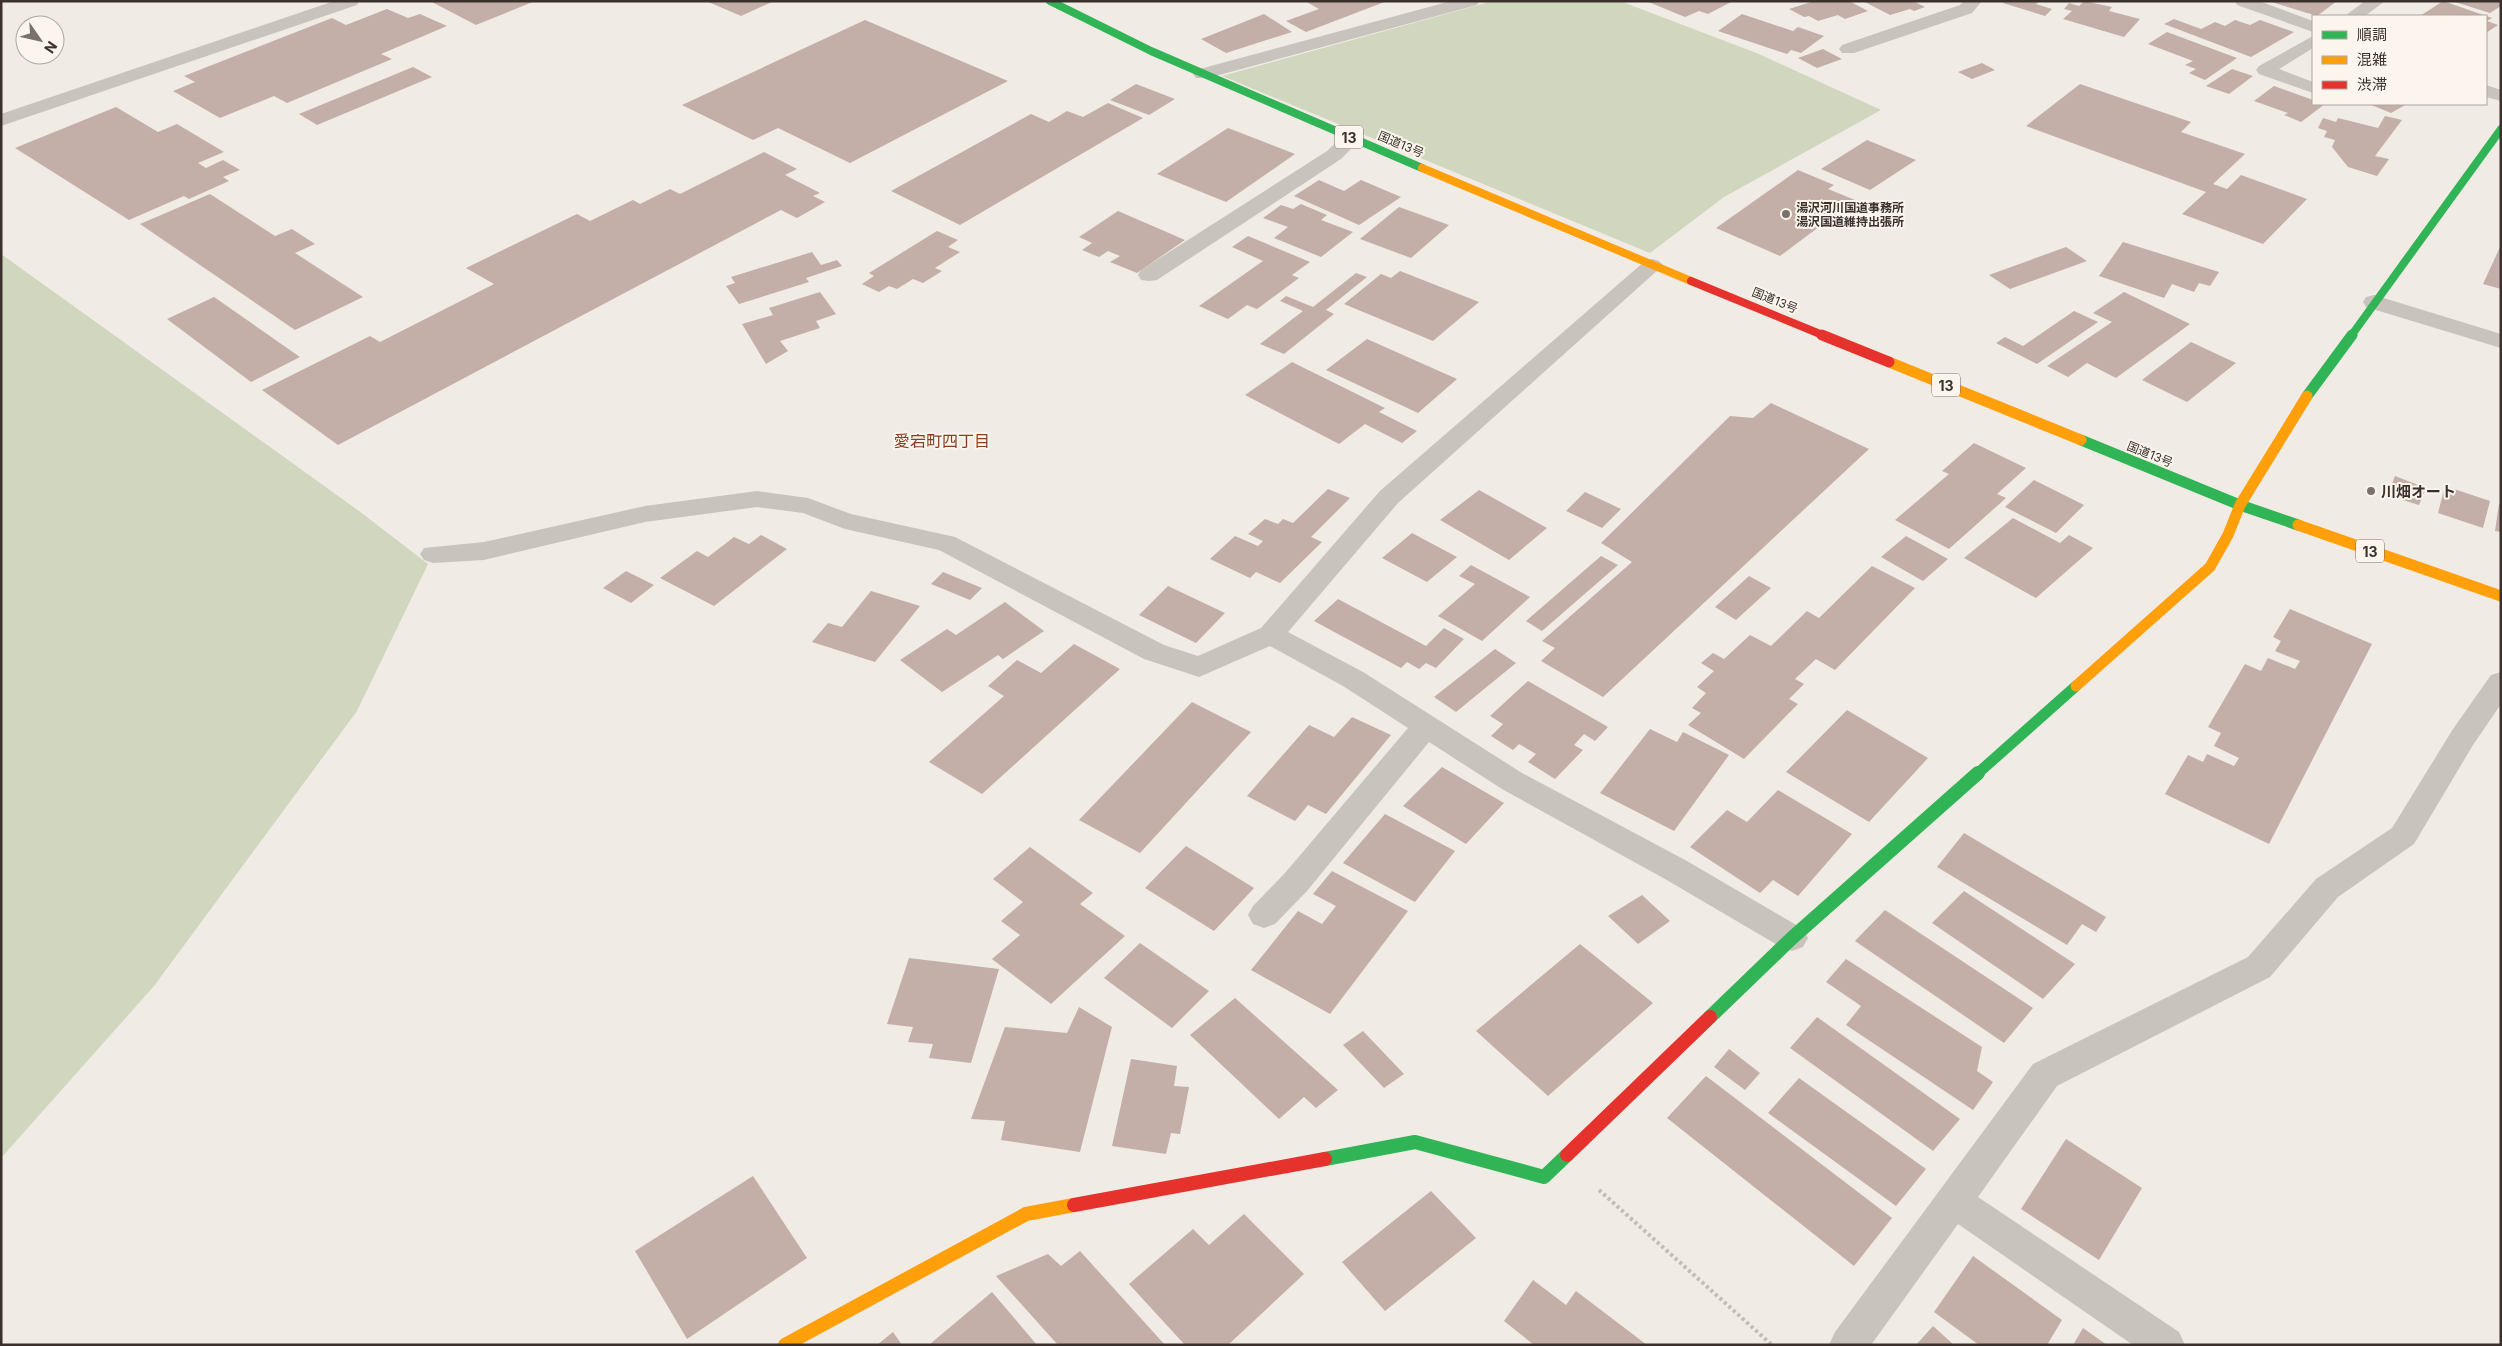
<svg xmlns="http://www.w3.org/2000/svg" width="2502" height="1346" viewBox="0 0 2502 1346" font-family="Inter,'Noto Sans JP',sans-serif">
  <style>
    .green { fill: #d1d6bf }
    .building { fill: #c3afa7 }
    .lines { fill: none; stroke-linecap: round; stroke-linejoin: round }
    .path { stroke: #c2bbb6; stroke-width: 4; stroke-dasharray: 3 3; stroke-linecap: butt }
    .street { fill: #c9c3be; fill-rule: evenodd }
    .fast-far2 { stroke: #30b455; stroke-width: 8 }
    .fast-far1 { stroke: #30b455; stroke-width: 11 }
    .fast { stroke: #30b455; stroke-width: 14 }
    .slow-far2 { stroke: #ff9f0a; stroke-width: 8 }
    .slow-far1 { stroke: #ff9f0a; stroke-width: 11 }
    .slow { stroke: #ff9f0a; stroke-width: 14 }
    .jam-far2 { stroke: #e5322d; stroke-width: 8 }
    .jam-far1 { stroke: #e5322d; stroke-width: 11 }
    .jam { stroke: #e5322d; stroke-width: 14 }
    .poi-dot { fill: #7a716c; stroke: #fbf5ee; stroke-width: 2 }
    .labels { text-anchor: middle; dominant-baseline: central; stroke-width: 4; stroke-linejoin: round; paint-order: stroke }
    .far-street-label { font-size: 12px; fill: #3b302b; stroke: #fbf5ee }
    .far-poi-label { font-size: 12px; font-weight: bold; fill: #3b302b; stroke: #fbf5ee; text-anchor: start }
    .shield { fill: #fbf5ee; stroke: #756b66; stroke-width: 1 }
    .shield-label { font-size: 14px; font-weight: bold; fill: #3b302b }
    .poi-label { font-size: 15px; font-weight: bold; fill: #3b302b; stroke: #fbf5ee; text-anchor: start }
    .neighbourhood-label { font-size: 16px; fill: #8c3b22; stroke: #fbf5ee }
  </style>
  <rect width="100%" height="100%" fill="#f0ebe5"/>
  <path class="green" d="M1493,1h127l139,53 122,56 -157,87 -74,56 -428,-177z
    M1,254l358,257 69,53 -71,147 -203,275 -153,172z"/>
  <path class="building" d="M430,1h105l-59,24z
    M706,1h68l-33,15z
    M1305,1h82l-81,31 -20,-11 33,-12z
    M1646,1h87l-25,13 -9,-3 -14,6z
    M1814,1h35l19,10 -23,8 -7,-4 -20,6 -9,-5 -5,1 -15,-8z
    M1863,1h50l12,6 -11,4 -4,-2 -20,6z
    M2005,1h30l3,1 -2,2 16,5 -7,7 -42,-13z
    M2084,1l28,6 -3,4 31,8 -16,18 -61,-18 9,-8 -8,-2 5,-6 10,3z
    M2268,1h69l-20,15z
    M2443,1l49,17 -5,3 11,4 -12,8v-17h-66z
    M2501,1v5l-11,7 -35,-11z
    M387,9l21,9 12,-4 27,12 -66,28 11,5 -105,44 -13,-7 -54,22 -47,-27 22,-9 -11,-6 148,-58 14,7z
    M1264,14l28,18 -66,21 -25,-14z
    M1742,14l51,17 5,-4 26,9 -23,17 -10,-3 -4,4 -69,-23z
    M2174,19l27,10 14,-7 10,4 10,-6 15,5 10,-5 34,12 -43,25 -87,-33z
    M865,20l143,61 -158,82 -72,-35 -25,12 -71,-35z
    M2167,32l70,26 -32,22 -16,-7 7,-4 -11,-4 8,-4 -45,-17z
    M1823,49l19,10 -25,9 -19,-10z
    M1982,63l13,7 -23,9 -14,-7z
    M413,67l19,10 -115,48 -18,-11z
    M2232,69l21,7 -24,18 -23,-8z
    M1136,84l39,15 -26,16 -39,-15z
    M2080,84l111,38 -10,10 64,22 -32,30 14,5 14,-14 66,24 -44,45 -81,-30 24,-22 -180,-66z
    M2274,86l39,14v4h12l-24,18 -17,-7 4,-2 -34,-12z
    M1108,103l35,15 -183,107 -69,-34 140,-77 18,8 18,-11 16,6z
    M2369,104h38l-16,9z
    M116,107l42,25 19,-8 47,28 -26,11 8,5 17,-8 17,10 -17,7 6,4 -40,18 -5,-3 -55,24 -114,-72z
    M2385,116l17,4 -27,36 14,3 -12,17 -29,-9 -16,-20 3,-7 -11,-3 3,-6 -9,-3 5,-10 13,4 2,-4 40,10z
    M1228,128l67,26 -69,48 -69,-28z
    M1867,140l49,20 -46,30 -49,-21z
    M764,152l33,17 -12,6 35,18 -7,3 12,6 -28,16 -16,-8 -443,235 -76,-55 108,-54 10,6 114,-58 -28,-16 111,-54 13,7 43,-21 7,4 30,-15 10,5z
    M1798,170l36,15 -6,4 27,11 -75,56 -64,-28z
    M1319,180l25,11 17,-11 40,17 -42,28 -65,-29z
    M210,194l65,42 17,-7 23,15 -20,9 68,44 -68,33 -155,-106z
    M1301,204l26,11 -6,5 32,12 -32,25 -47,-19 14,-11 -25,-9 18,-13 12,4z
    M1399,207l50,18 -38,33 -51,-19z
    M1118,211l67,29 -48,33 -27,-11 10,-6 -12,-5 -9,6 -17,-7 10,-7 -13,-6z
    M937,231l21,9 -10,7 12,5 -25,16 7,3 -19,12 -10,-4 -16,10 -8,-3 -10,6 -17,-8 12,-8 -5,-3z
    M1248,236l62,26 -18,13 7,3 -42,31 -10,-4 -19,14 -29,-13 64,-45 -31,-14z
    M2123,242l96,30 -9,14 -11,-3 -5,9 -22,-8 -8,14 -65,-22z
    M2501,245v44l-18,-5z
    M2066,247l21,14 -77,28 -21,-14z
    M812,252l9,13 16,-5 5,6 -36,12 3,4 -70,22 -13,-18 9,-3 -4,-6z
    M1400,271l79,31 -46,39 -89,-37 37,-30 10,4z
    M1356,273l11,4 -41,33 8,4 -50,40 -24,-10 43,-33 -23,-10 6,-5 27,11z
    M820,292l16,22 -20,7 4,7 -40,13 8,10 -22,13 -24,-40 31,-9 -4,-7z
    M2124,292l66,32 -74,54 -29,-15 -19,14 -21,-11 65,-44 -19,-9z
    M214,297l86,60 -49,25 -84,-63z
    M2074,311l24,11 -61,42 -41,-21 9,-6 18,9z
    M1367,339l90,40 -39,34 -92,-43z
    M2191,342l45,21 -49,39 -45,-22z
    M1292,362l93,46 -6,4 38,19 -15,12 -37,-19 -26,20 -94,-49z
    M1771,403l98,46 -266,248 -62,-36 14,-13 -13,-7 90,-79 -31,-19 129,-127 23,2z
    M1974,443l52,25 -29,26 9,4 -57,51 -54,-29 54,-46 -7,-3z
    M2395,476l31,12 -7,17 -16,-5 -11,-16z
    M2034,480l50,25 -28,28 -51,-26z
    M2445,486l45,15 -7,27 -45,-15z
    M1328,489l22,9 -39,39 11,5 -42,41 -24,-11 -6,6 -40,-19 25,-23 23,10 5,-5 -15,-7 17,-15 13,5 5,-5 10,4z
    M1479,490l68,38 -38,32 -69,-40z
    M1585,492l36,17 -19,19 -36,-17z
    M2499,504l2,1v27l-6,-1z
    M2013,518l47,25 9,-8 24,13 -57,50 -72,-40z
    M1412,533l45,24 -30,25 -45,-24z
    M761,535l26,14 -73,57 -54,-28 37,-27 11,6 26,-20 15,7z
    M1906,536l42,23 -25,22 -42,-24z
    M1601,556l17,9 -76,66 -16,-10z
    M1471,565l59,32 -48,44 -44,-25 37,-32 -16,-8z
    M1872,566l43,22 -80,82 -19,-11 -21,20 9,5 -15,15 9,5 -54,55 -56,-34 13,-12 -9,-5 14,-15 -9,-6 17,-16 -13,-8 12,-10 11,6 26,-24 21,11 36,-35 12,7z
    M626,571l28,14 -23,18 -28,-15z
    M943,572l39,16 -12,12 -39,-16z
    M1749,576l22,12 -35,32 -21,-13z
    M1168,586l57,27 -29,30 -57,-28z
    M871,591l49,15 -45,56 -63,-20 16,-19 14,4z
    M1338,599l88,47 18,-18 20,11 -28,29 -10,-5 -7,6 -12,-7 -6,6 -87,-47z
    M1005,602l39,29 -41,28 -5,-4 -56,37 -42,-32 47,-31 9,6z
    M2290,609l82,35 -103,200 -104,-50 23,-39 15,7 4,-8 27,12 5,-8 -25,-12 7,-13 -13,-6 37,-63 16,7 7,-13 27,11 5,-8 -25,-10 6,-10 -8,-4z
    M1074,644l46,25 -138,125 -53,-32 75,-66 -16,-10 29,-26 24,13z
    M1495,649l21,14 -60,49 -22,-15z
    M1528,681l80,46 -13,14 -11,-7 -10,11 9,5 -28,29 -27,-17 8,-8 -17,-10 -6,6 -22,-14 12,-12 -13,-8z
    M1192,702l59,30 -111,121 -61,-33z
    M1847,710l81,48 -59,64 -83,-50z
    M1352,717l39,18 -65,79 -18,-9 -13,16 -48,-25 62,-71 25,12z
    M1650,729l27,13 6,-10 46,23 -55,76 -74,-38z
    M1442,767l62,36 -38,41 -63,-38z
    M1778,790l74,44 -54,62 -25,-16 -13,13 -70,-46 37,-37 20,12z
    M1385,814l70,37 -40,51 -72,-39z
    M1964,833l142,84 -10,15 -14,-8 -15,21 -130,-78z
    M1186,846l68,42 -40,43 -69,-43z
    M1030,847l63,46 -13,11 45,32 -74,68 -59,-45 28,-24 -19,-14 22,-19 -30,-23z
    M1332,871l76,40 -78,103 -79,-44 47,-59 24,13 14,-18 -23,-12z
    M1964,891l111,73 -32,35 -111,-76z
    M1642,895l28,26 -32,23 -30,-28z
    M1885,910l148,98 -29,35 -149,-102z
    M1140,943l69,48 -37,37 -68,-50z
    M1580,944l73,59 -105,93 -72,-65z
    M909,958l90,11 -28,94 -42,-5 4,-14 -25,-2 5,-15 -26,-3z
    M1846,959l136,88 -5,24 16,11 -20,28 -127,-85 15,-19 -35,-24z
    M1235,998l103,92 -22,18 -12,-11 -25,22 -89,-84z
    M1079,1007l33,20 -32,125 -79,-12 4,-19 -34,-2 34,-92 62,6z
    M1817,1017l143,102 -27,32 -143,-103z
    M1363,1031l41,43 -20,14 -41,-43z
    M1729,1049l31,24 -15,17 -31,-23z
    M1131,1059l46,7 -3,20 15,1 -9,47 -9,-1 -5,21 -54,-8z
    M1706,1076l186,142 -38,48 -187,-148z
    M1799,1078l127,91 -30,37 -128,-93z
    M2066,1139l76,49 -43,72 -78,-51z
    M753,1176l54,82 -120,81 -52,-88z
    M1431,1191l45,47 -91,73 -43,-49z
    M1244,1214l60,60 -76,71h-43l-56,-61 64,-55 16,16z
    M1080,1251l85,94h-107l-62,-69 52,-22 13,12z
    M1973,1256l89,64 -15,25h-68l-45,-33z
    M1533,1280l33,25 10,-14 71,54h-113l-30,-24z
    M992,1292l45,53h-106l-1,-1z
    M1933,1326l21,19h-38z
    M2083,1328l24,17h-34z
    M893,1332l9,13h-25z"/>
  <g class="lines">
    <path class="path" d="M1599,1190l173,155"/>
    <path class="street" d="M334,1h25l-2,4 -356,121v-12z
      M1451,1h28l-2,4 -269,73h-12l-3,-4 3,-4z
      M1964,1h18l-10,12 -118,40h-12l-3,-4 3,-4 118,-40z
      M2235,1h24l54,20v11l-76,-27z
      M2365,1h20l-20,15h-20z
      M2313,36v12l-34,21 34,13v11l-54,-19 -3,-4 3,-4z
      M2486,85l15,5v11l-15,-4z
      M1352,132l7,2 3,4 -21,21 -184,121 -8,1 -8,-1 -3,-5 3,-5 186,-119 18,-17z
      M1652,259l7,2 4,4 -4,4 -261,234 -110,129 75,40 159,101 165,88 116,68 5,9 -5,9 -11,4 -11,-4 -116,-68 -163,-90 -73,-47 -122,149 -32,33 -11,4 -11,-4 -5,-9 5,-9 32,-33 123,-145 -65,-42 -73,-40 -71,31 -55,-18 -205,-109 -94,-21 -42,-16 -46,-6 -112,15 -161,38 -51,3 -9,-3 -4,-6 4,-6 60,-6 161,-36 112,-15 51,7 43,16 104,23 209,108 34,11 63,-28 119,-137 265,-230z
      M2374,295l127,39v14l-135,-41 -3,-5 3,-5z
      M2501,672v32l-28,41 -59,99 -76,53 -68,80 -213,109 -79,111 201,135 6,13h-52l-175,-121 -87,121h-42l6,-13 198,-268 215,-107 68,-78 76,-51 61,-99 38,-54z"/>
    <path class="fast-far2" d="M1050,1l101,50 271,117
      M2351,336l150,-207"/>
    <path class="fast-far1" d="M2307,396l45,-61
      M2081,440l159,65 58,20
      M1977,774l99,-88"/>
    <path class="fast" d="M1710,1017l82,-79 186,-165
      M1325,1159l90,-17 129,35 23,-22"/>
    <path class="slow-far2" d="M1422,168l269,113"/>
    <path class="slow-far1" d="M1889,362l192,78
      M2298,525l203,71
      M2076,686l134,-119 18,-32 12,-30 67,-109"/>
    <path class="slow" d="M785,1345l241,-131 48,-9"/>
    <path class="jam-far2" d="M1691,281l134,55"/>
    <path class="jam-far1" d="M1822,335l67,27"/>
    <path class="jam" d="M1567,1155l143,-138
      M1074,1205l251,-46"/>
  </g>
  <g class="poi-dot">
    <circle cx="1786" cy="214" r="5"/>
    <circle cx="2371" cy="491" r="5"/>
  </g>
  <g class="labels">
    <g class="far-street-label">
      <text transform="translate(1401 144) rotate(23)">国道13号</text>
      <text transform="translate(1775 300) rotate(22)">国道13号</text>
      <text transform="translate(2150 454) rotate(22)">国道13号</text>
    </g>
    <g class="far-poi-label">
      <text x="1796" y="207">湯沢河川国道事務所<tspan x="1796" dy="14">湯沢国道維持出張所</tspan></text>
    </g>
    <g class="shield">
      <rect x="1335" y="125.5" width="28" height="23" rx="4"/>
      <rect x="1932" y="373.5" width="28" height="23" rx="4"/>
      <rect x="2356" y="539.5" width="28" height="23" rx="4"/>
    </g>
    <g class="shield-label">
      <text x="1349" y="137">13</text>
      <text x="1946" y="385">13</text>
      <text x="2370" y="551">13</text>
    </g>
    <g class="poi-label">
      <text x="2381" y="491">川畑オート</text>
    </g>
    <g class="neighbourhood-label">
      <text x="942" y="441">愛宕町四丁目</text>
    </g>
  </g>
  <rect width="2502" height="1346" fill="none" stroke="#3b302b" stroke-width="5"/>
  <rect x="2312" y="15" width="175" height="90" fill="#fbf5ee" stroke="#aea6a0"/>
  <rect x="2322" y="31" width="25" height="8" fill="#30b455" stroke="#aea6a0"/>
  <text x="2357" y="40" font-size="15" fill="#3b302b">順調</text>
  <rect x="2322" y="56" width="25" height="8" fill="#ff9f0a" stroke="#aea6a0"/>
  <text x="2357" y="65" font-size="15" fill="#3b302b">混雑</text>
  <rect x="2322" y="81" width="25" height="8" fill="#e5322d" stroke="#aea6a0"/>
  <text x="2357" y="90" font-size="15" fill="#3b302b">渋滞</text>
  <g transform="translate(40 40) rotate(124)"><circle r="24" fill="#fbf5ee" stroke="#aea6a0"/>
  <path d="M0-4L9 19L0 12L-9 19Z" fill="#7a716c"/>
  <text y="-8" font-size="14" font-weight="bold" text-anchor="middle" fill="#3b302b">N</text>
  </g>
</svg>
